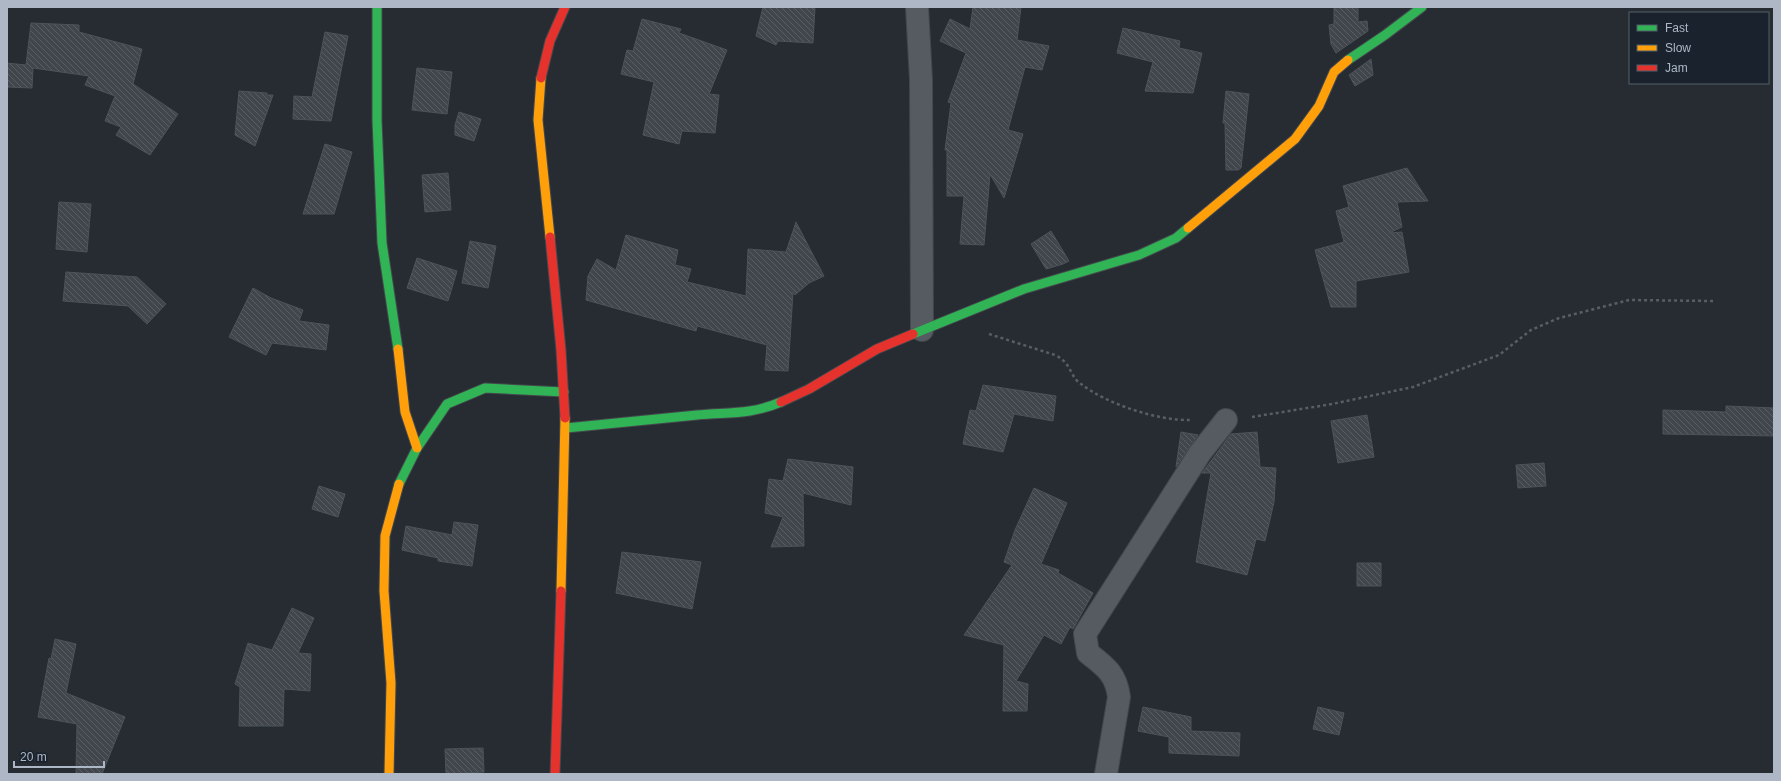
<svg xmlns="http://www.w3.org/2000/svg" width="1781" height="781" viewBox="0 0 1781 781" font-family="Helvetica,sans-serif">
  <style>
    .building { fill: url(#building-back-hatch); stroke: #4d535a }
    .lines { fill: none; stroke-linecap: round; stroke-linejoin: round }
    .street-casing { stroke: #44484d; stroke-width: 24 }
    .fast-casing { stroke: #44484d; stroke-width: 11 }
    .slow-casing { stroke: #44484d; stroke-width: 11 }
    .jam-casing { stroke: #44484d; stroke-width: 11 }
    .path { stroke: #585e64; stroke-width: 2.5; stroke-dasharray: 3 3; stroke-linecap: butt }
    .street { stroke: #565a61; stroke-width: 22 }
    .fast { stroke: #30b455; stroke-width: 9 }
    .slow { stroke: #ff9f0a; stroke-width: 9 }
    .jam { stroke: #e5322d; stroke-width: 9 }
  </style>
  <defs>
    <pattern id="building-back-hatch" width="6" height="6" patternUnits="userSpaceOnUse"><rect width="6" height="6" fill="#41464c"/><path d="M-1 5l2 2M0 0l6 6M5-1l2 2" fill="none" stroke="#5a5e64"/></pattern>
  </defs>
  <rect width="100%" height="100%" fill="#262c32"/>
  <path class="building" d="M763,7h52l-2,36 -35,-2 -2,4 -20,-9z
    M973,7h48l-4,33 32,6 -7,24 -17,-3 -17,63 15,4 -19,64 -14,-24 -6,71 -24,-1 4,-48h-17v-46h-2l6,-47 -3,-1 18,-49 -26,-12 10,-22 20,10z
    M1334,7h24v15l9,-1 1,10 -32,22 -5,-9 -2,-19 5,-1z
    M642,19l39,10 -2,4 48,17 -18,44 10,1 -4,38 -33,-2 -3,13 -36,-9 11,-53 -33,-8 6,-24 6,1z
    M31,23l48,2v7l63,17 -9,35 45,30 -28,41 -34,-20 5,-8 -16,-6 10,-25 -30,-11 4,-9 -56,-8 -1,20 -25,-1v-24l19,2z
    M1123,28l57,13 -1,7 23,5 -9,40 -48,-2 8,-29 -36,-9z
    M325,32l23,4 -17,85 -38,-2 1,-23 18,1z
    M1371,59l2,16 -18,11 -6,-11z
    M417,68l35,4 -5,42 -35,-4z
    M239,91l28,2v2h6l-18,51 -20,-11z
    M1226,91l23,3 -8,74 -3,2h-12l-1,-47h-2z
    M459,112l22,7 -7,22 -19,-6v-10z
    M325,144l27,8 -18,62h-31z
    M1407,168l21,33 -31,1 5,25 -13,6 13,-1 7,40 -53,9v26h-25l-16,-57 29,-8 -8,-31 13,-4 -6,-21z
    M448,173l3,37 -26,2 -3,-37z
    M59,202l32,2 -4,48 -31,-3z
    M796,222l28,54 -15,7 -14,12 -2,-3 -5,79 -23,-1 2,-25 -70,-19 -1,5 -110,-31 2,-24 9,-17 19,11 10,-35 52,15 -3,15 16,4 -4,13 59,14 2,-47 38,3z
    M1051,231l18,30 -6,3 -17,5 -15,-25z
    M470,241l26,5 -8,42 -26,-5z
    M417,258l40,13 -9,30 -41,-13z
    M66,272l71,5 29,27 -19,20 -19,-18 -65,-5z
    M253,288l18,10 32,12 -4,11 30,4 -3,25 -54,-7 -6,12 -37,-18z
    M983,385l73,11 -3,25 -39,-7 -11,38 -40,-8 7,-34 6,1z
    M1726,406l48,2v28l-111,-2v-24l63,2z
    M1367,415l7,42 -36,6 -7,-42z
    M1181,432l17,3 -22,32z
    M1257,432l3,35 16,1 -2,34 -9,39 -9,-2 -9,36 -51,-13 15,-89h-9l29,-39z
    M788,459l65,8 -2,38 -48,-12 1,53 -33,1 12,-30 -18,-4 4,-34 14,2z
    M1544,463l2,23 -28,2 -2,-23z
    M319,486l26,8 -7,23 -26,-8z
    M1034,488l33,15 -26,61 18,6 -1,3 35,20 -20,36 -3,-2 -9,17 -17,-9 -28,46 12,3 -1,27h-24l1,-66 -40,-10 48,-70 -8,-3 11,-32z
    M454,522l24,3 -6,41 -34,-5v-3l-36,-8 4,-24 46,9z
    M622,552l79,10 -9,47 -76,-16z
    M1357,563h24v23h-24z
    M292,608l22,10 -16,35 13,1 -1,37 -26,-2 -1,37h-44l1,-39 -5,-3 13,-41 24,7z
    M55,639l21,5 -10,49 59,24 -23,57h-26l1,-50 -39,-7 11,-59 2,1z
    M1143,707l48,10v14l49,2 -1,23 -70,-3v-16l-31,-6z
    M1318,707l26,6 -5,22 -26,-6z
    M483,748l1,24 -38,2 -1,-25z"/>
  <g class="lines">
    <defs>
      <path id="street" d="M917,7l4,73 1,250
        M1106,774l13,-77c-3,-23 -13,-30 -31,-44l-3,-19 115,-181 26,-33"/>
      <path id="fast" d="M377,7v113l5,123 16,106
        M1348,60l37,-25 37,-28
        M913,334l111,-45 115,-34 37,-17 12,-10
        M566,428c44,-4 87,-9 131,-13 32,-3 53,0 84,-13
        M399,484l18,-36 30,-44 38,-16 79,4"/>
      <path id="slow" d="M541,78l-3,42 12,117
        M1188,228l107,-89 24,-33 15,-34 14,-12
        M398,349l7,63 12,36
        M561,591l4,-173
        M389,774l2,-91 -7,-92 1,-55 14,-52"/>
      <path id="jam" d="M541,78l9,-37 15,-34
        M550,237l11,113 4,68
        M781,402l28,-13 68,-40 36,-15
        M555,774l6,-183"/>
    </defs>
    <use href="#street" class="street-casing"/>
    <use href="#fast" class="fast-casing"/>
    <use href="#slow" class="slow-casing"/>
    <use href="#jam" class="jam-casing"/>
    <path class="path" d="M989,334l66,21c17,8 14,21 26,29 26,20 77,37 110,36
      M1252,417l80,-13 81,-17 86,-32 32,-25 28,-12 70,-18 84,1"/>
    <use href="#street" class="street"/>
    <use href="#fast" class="fast"/>
    <use href="#slow" class="slow"/>
    <use href="#jam" class="jam"/>
  </g>
  <rect width="1781" height="781" fill="none" stroke="#aeb7c5" stroke-width="16"/>
  <rect x="1629" y="12" width="140" height="72" fill="#19222d" stroke="#555e6a"/>
  <rect x="1637" y="25" width="20" height="6" fill="#30b455" stroke="#555e6a"/>
  <text x="1665" y="32" font-size="12" fill="#aeb7c5">Fast</text>
  <rect x="1637" y="45" width="20" height="6" fill="#ff9f0a" stroke="#555e6a"/>
  <text x="1665" y="52" font-size="12" fill="#aeb7c5">Slow</text>
  <rect x="1637" y="65" width="20" height="6" fill="#e5322d" stroke="#555e6a"/>
  <text x="1665" y="72" font-size="12" fill="#aeb7c5">Jam</text>
  <path d="M14 761v6h90v-6" fill="none" stroke="#aeb7c5" stroke-width="2"/>
  <text x="20" y="761" font-size="12" fill="#aeb7c5" stroke="#19222d" stroke-width="3" paint-order="stroke">20 m</text>
</svg>
